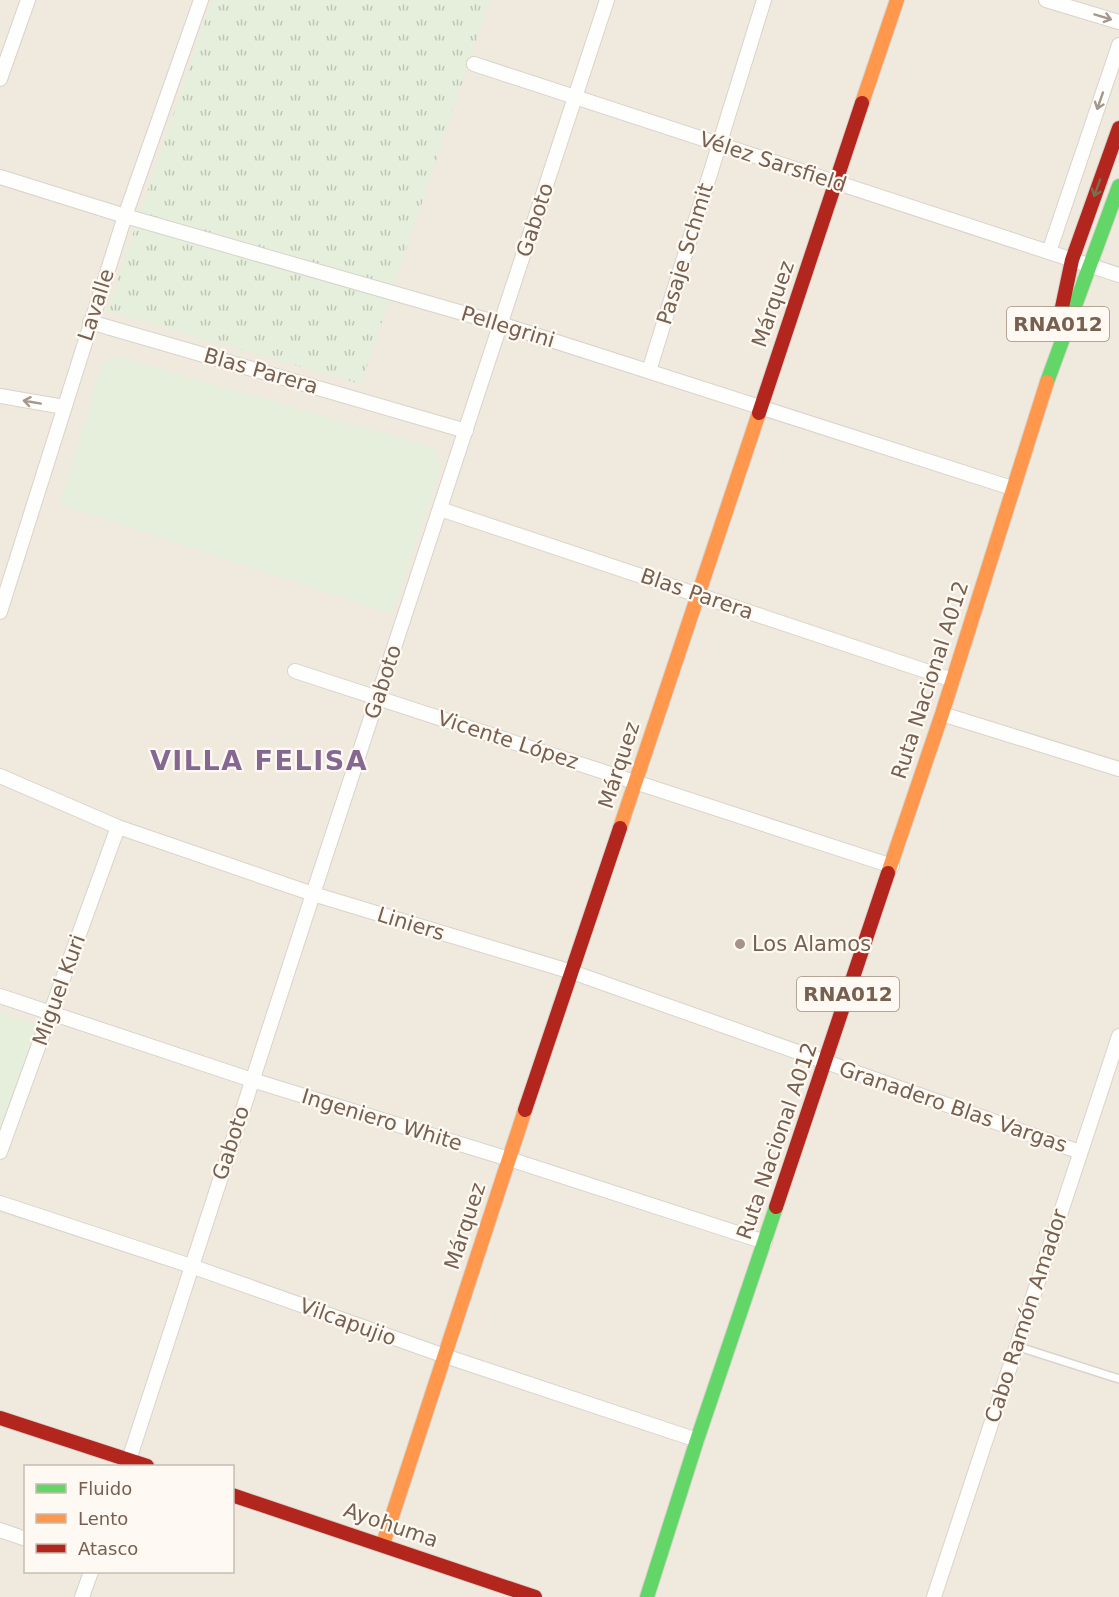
<svg xmlns="http://www.w3.org/2000/svg" width="1119" height="1597" viewBox="0 0 1119 1597" font-family="'DejaVu Sans',sans-serif">
  <style>
    .residential { fill: #f0e9de; fill-rule: evenodd }
    .grass { fill: url(#grass-tufts) }
    .pitch { fill: #e5efdb }
    .lines { fill: none; stroke-linecap: round; stroke-linejoin: round }
    .lane-casing { stroke: #d8d3cd; stroke-width: 10 }
    .street-casing { stroke: #d8d3cd; stroke-width: 16 }
    .fast-casing { stroke: #d8d3cd; stroke-width: 16 }
    .slow-casing { stroke: #d8d3cd; stroke-width: 16 }
    .jam-casing { stroke: #d8d3cd; stroke-width: 16 }
    .lane { stroke: #fefefd; stroke-width: 7 }
    .street { stroke: #fefefd; stroke-width: 14 }
    .fast { stroke: #63d668; stroke-width: 14 }
    .slow { stroke: #ff974d; stroke-width: 14 }
    .jam { stroke: #b3261e; stroke-width: 14 }
    .oneway { stroke: #a6978c }
    .oneway2 { stroke: #747253 }
    .poi-dot { fill: #a49487; stroke: #fefaf3; stroke-width: 2 }
    .labels { text-anchor: middle; dominant-baseline: central; stroke-width: 4.5; stroke-linejoin: round; paint-order: stroke }
    .shield { fill: #fefaf3; stroke: #a08e80; stroke-width: 1.5 }
    .shield-label { font-size: 20px; font-weight: bold; fill: #77604f }
    .street-label { font-size: 21px; fill: #77604f; stroke: #fefaf3 }
    .poi-label { font-size: 21px; fill: #77604f; stroke: #fefaf3; text-anchor: start }
    .district-label { font-size: 27px; font-weight: bold; letter-spacing: 1.5px; fill: #866791; stroke: #fefaf3 }
  </style>
  <defs>
    <pattern id="grass-tufts" width="24" height="20" patternUnits="userSpaceOnUse" patternTransform="scale(1.5)"><rect width="24" height="20" fill="#e5efdb"/><path d="M3 7l-1-3M5 7V3M7 7l1-3M15 17l-1-3M17 17v-4M19 17l1-3" fill="none" stroke="#bec5b4"/></pattern>
  </defs>
  <rect width="100%" height="100%" fill="#f8f6f0"/>
  <path class="residential" d="M0,0h1119v1597h-1119zM26,1466h206v106h-206z"/>
  <path class="grass" d="M212,0h278l-129,384 -254,-73z"/>
  <path class="pitch" d="M116,356l319,92 6,19 -49,147 -332,-110 42,-140z
    M0,1012l39,13 -39,107z"/>
  <g class="lines">
    <defs>
      <path id="lane" d="M1016,1346l103,33"/>
      <path id="street" d="M1046,0l73,22
        M474,64l645,211
        M0,79l28,-79
        M0,177l125,39 376,108 511,164
        M1049,252l70,-207
        M90,322l376,109
        M649,371l115,-371
        M0,396l64,11
        M440,509l513,171
        M0,612l125,-396 76,-216
        M295,671l597,195
        M942,714l177,55
        M0,776l118,51 195,67 259,78 508,180
        M0,996l252,84 257,79 256,83
        M0,1152l118,-325
        M0,1203l191,63 254,90 252,84
        M127,1466l186,-572 294,-894
        M0,1530l26,9
        M82,1597l9,-25
        M934,1597l185,-561"/>
      <path id="fast" d="M1047,382l72,-196
        M647,1597l50,-157 79,-233"/>
      <path id="slow" d="M862,103l35,-103
        M620,828l139,-415
        M888,873l54,-159 105,-332
        M383,1544l142,-434"/>
      <path id="jam" d="M1061,312l11,-52 47,-132
        M759,413l103,-310
        M525,1110l95,-282
        M776,1207l112,-334
        M0,1418l147,48
        M232,1495l303,102"/>
    </defs>
    <use href="#lane" class="lane-casing"/>
    <use href="#street" class="street-casing"/>
    <use href="#fast" class="fast-casing"/>
    <use href="#slow" class="slow-casing"/>
    <use href="#jam" class="jam-casing"/>
    <use href="#lane" class="lane"/>
    <use href="#street" class="street"/>
    <use href="#fast" class="fast"/>
    <use href="#slow" class="slow"/>
    <use href="#jam" class="jam"/>
  </g>
  <defs><path id="oneway-shaft" d="M-6 0H5M1.5-3L5.5 0L1.5 3" fill="none" stroke-width="1.6" stroke-linecap="round" stroke-linejoin="round" transform="scale(1.5)"/></defs>
  <g class="oneway">
    <use href="#oneway-shaft" transform="translate(1103 17) rotate(17)"/>
    <use href="#oneway-shaft" transform="translate(1100 101) rotate(109)"/>
    <use href="#oneway-shaft" transform="translate(32 402) rotate(-170)"/>
  </g>
  <use class="oneway2" href="#oneway-shaft" transform="translate(1097 188) rotate(110)"/>
  <circle class="poi-dot" cx="740" cy="944" r="6"/>
  <g class="labels">
    <g class="shield">
      <rect x="1007" y="307" width="102" height="34" rx="4.5"/>
      <rect x="797" y="977" width="102" height="34" rx="4.5"/>
    </g>
    <g class="shield-label">
      <text x="1058" y="324">RNA012</text>
      <text x="848" y="994">RNA012</text>
    </g>
    <g class="street-label">
      <text transform="translate(773 162) rotate(18)">Vélez Sarsfield</text>
      <text transform="translate(535 220) rotate(-72)">Gaboto</text>
      <text transform="translate(685 254) rotate(-73)">Pasaje Schmit</text>
      <text transform="translate(773 304) rotate(-71)">Márquez</text>
      <text transform="translate(96 305) rotate(-72)">Lavalle</text>
      <text transform="translate(508 327) rotate(17)">Pellegrini</text>
      <text transform="translate(261 371) rotate(16)">Blas Parera</text>
      <text transform="translate(697 594) rotate(19)">Blas Parera</text>
      <text transform="translate(930 680) rotate(-72)">Ruta Nacional A012</text>
      <text transform="translate(383 682) rotate(-72)">Gaboto</text>
      <text transform="translate(508 740) rotate(18)">Vicente López</text>
      <text transform="translate(619 765) rotate(-72)">Márquez</text>
      <text transform="translate(411 924) rotate(17)">Liniers</text>
      <text transform="translate(59 990) rotate(-70)">Miguel Kuri</text>
      <text transform="translate(953 1107) rotate(19)">Granadero Blas Vargas</text>
      <text transform="translate(382 1120) rotate(17)">Ingeniero White</text>
      <text transform="translate(777 1141) rotate(-71)">Ruta Nacional A012</text>
      <text transform="translate(231 1143) rotate(-72)">Gaboto</text>
      <text transform="translate(465 1226) rotate(-72)">Márquez</text>
      <text transform="translate(1026 1316) rotate(-72)">Cabo Ramón Amador</text>
      <text transform="translate(348 1322) rotate(20)">Vilcapujio</text>
      <text transform="translate(391 1525) rotate(19)">Ayohuma</text>
    </g>
    <g class="poi-label">
      <text x="752" y="944">Los Alamos</text>
    </g>
    <g class="district-label">
      <text x="259" y="760">VILLA FELISA</text>
    </g>
  </g>
  <rect x="24" y="1465" width="210" height="108" fill="#fefaf3" stroke="#c8bcb1" stroke-width="1.5"/>
  <rect x="36" y="1484" width="30" height="9" fill="#63d668" stroke="#c8bcb1" stroke-width="1.5"/>
  <text x="78" y="1495" font-size="18" fill="#77604f">Fluido</text>
  <rect x="36" y="1514" width="30" height="9" fill="#ff974d" stroke="#c8bcb1" stroke-width="1.5"/>
  <text x="78" y="1525" font-size="18" fill="#77604f">Lento</text>
  <rect x="36" y="1544" width="30" height="9" fill="#b3261e" stroke="#c8bcb1" stroke-width="1.5"/>
  <text x="78" y="1555" font-size="18" fill="#77604f">Atasco</text>
</svg>
